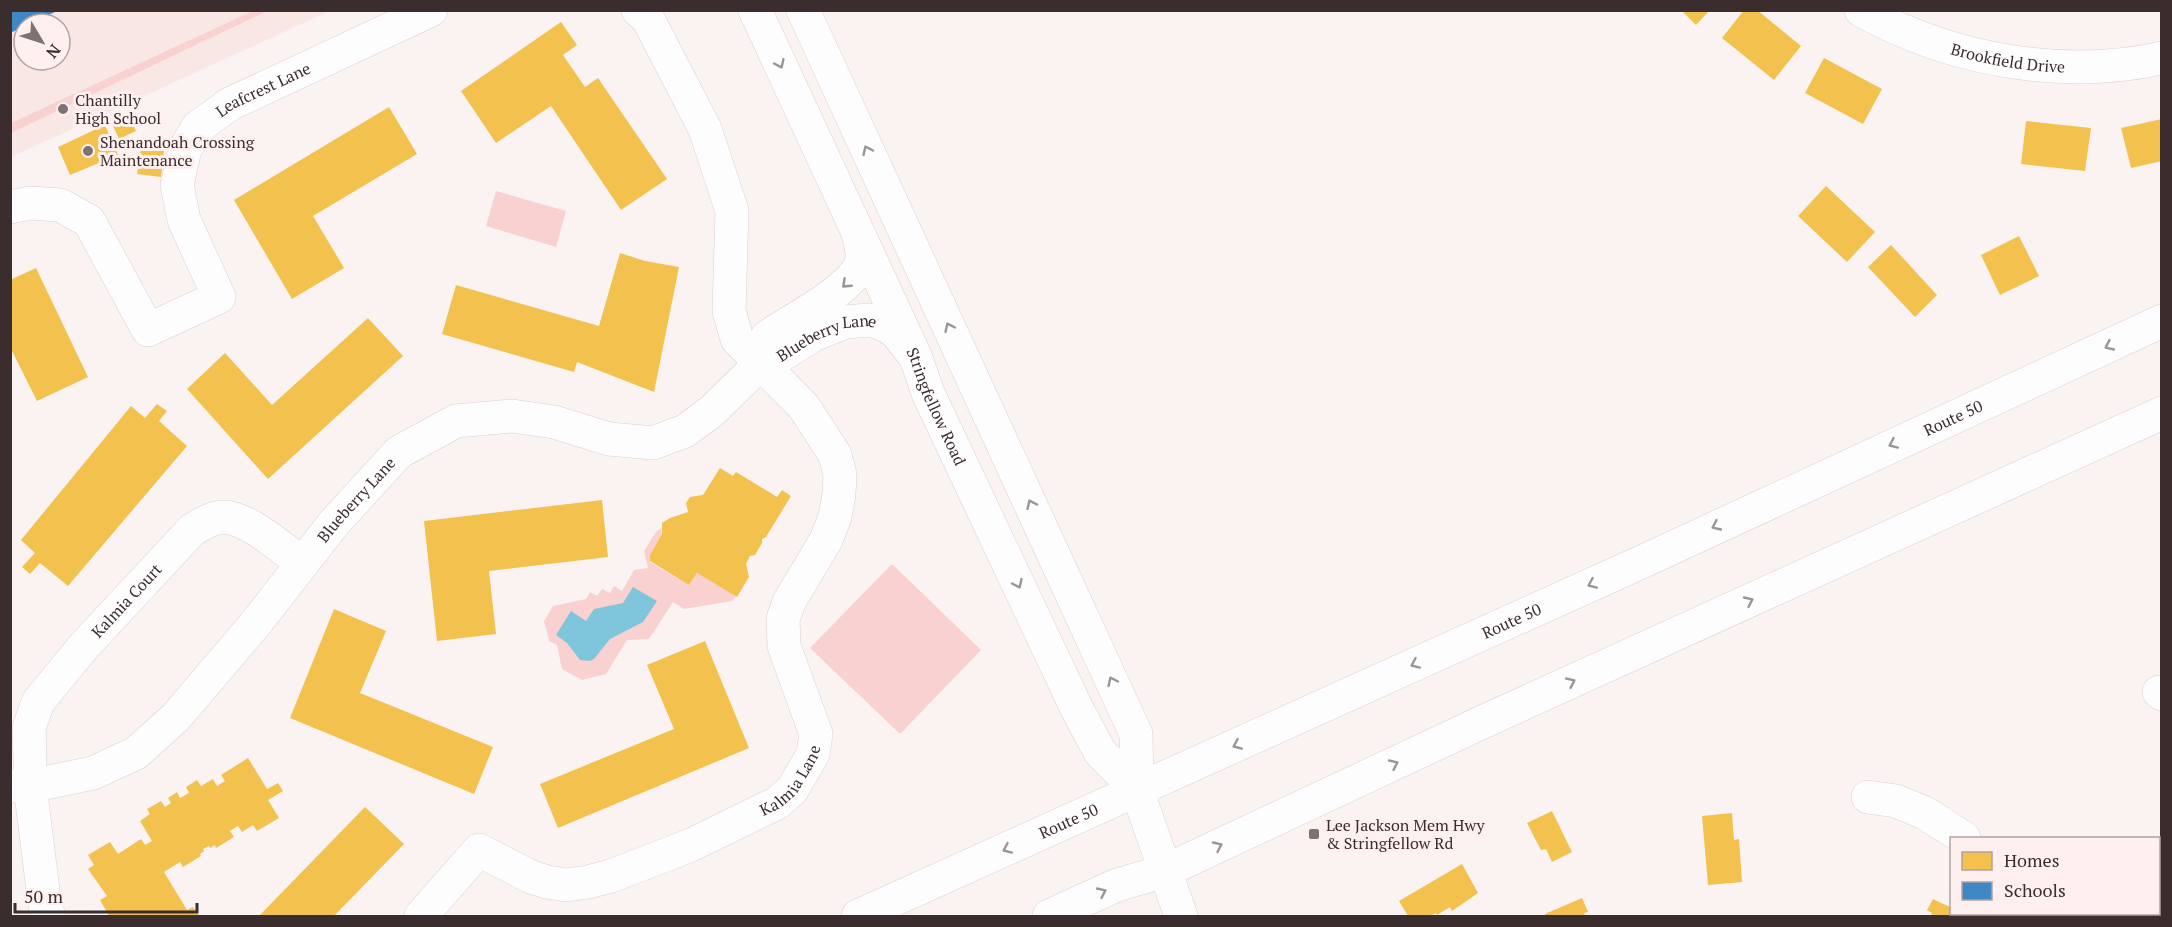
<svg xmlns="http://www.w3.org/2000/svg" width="2172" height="927" viewBox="0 0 2172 927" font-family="'PT Serif',serif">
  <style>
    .built { fill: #f9e7e6; fill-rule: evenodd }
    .green { fill: #f8d1d0 }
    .water { fill: #7fc6dc }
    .homes { fill: #f2c14e }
    .schools { fill: #3f88c5 }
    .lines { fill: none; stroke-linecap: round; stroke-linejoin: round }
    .minor-casing { stroke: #d9cfcf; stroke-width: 34 }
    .major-casing { stroke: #d9cfcf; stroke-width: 34 }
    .highway-casing { stroke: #d9cfcf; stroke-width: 34 }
    .minor { stroke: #fefdfd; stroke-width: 33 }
    .major { stroke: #fefdfd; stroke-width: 33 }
    .highway { stroke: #fefdfd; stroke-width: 33 }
    .oneway { stroke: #9c9595 }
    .poi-dot { fill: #7e7272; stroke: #fef0ef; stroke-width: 2 }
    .labels { text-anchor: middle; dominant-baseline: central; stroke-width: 6; stroke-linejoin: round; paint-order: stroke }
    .street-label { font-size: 16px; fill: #3b2d2d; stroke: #fef0ef }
    .poi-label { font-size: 16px; fill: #3b2d2d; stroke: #fef0ef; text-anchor: start }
  </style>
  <rect width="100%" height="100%" fill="#faf3f2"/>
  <path class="built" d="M11,10l319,1 -319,146zM24,24h36v36h-36z"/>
  <path class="green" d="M255,10l12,1 -256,122v-10z
    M496,191l70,20 -10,36 -70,-21z
    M661,528l1,6 -12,21v7l39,23 8,-12 39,23 -4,5 -48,8 -11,-7 -24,37 -22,1 -21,34 -24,6 -20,-11 -5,-24 -8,-4 -5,-20 9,-15 33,-7 4,-7 7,4 5,-7 8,4 4,-7 8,5 12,-21 14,-2 -4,-17 12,-19z
    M892,564l89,86 -81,84 -90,-86z"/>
  <path class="water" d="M633,587l24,14 -14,21 -33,17 -16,20 -4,2 -10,-1 -13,-17 -11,-8 15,-24 15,10 8,-12 29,-6z"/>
  <path class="homes" d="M1681,10h29l-14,15z
    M1744,10h13l44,36 -27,34 -52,-42z
    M561,22l16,23 -14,10 22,32 13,-9 69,101 -46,31 -70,-104 -55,37 -35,-52z
    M1824,58l58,31 -19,35 -58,-31z
    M389,107l28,47 -104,62 31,52 -52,31 -58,-99z
    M130,118l6,13 -17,8 -6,-13z
    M2162,119v42l-31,7 -10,-40z
    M2026,121l65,7 -6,43 -64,-7z
    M105,125l13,30 -48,20 -12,-28z
    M141,148l23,3 -3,26 -24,-3z
    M1826,186l49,46 -28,30 -49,-46z
    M2019,236l20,40 -39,19 -19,-40z
    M1891,245l46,50 -22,22 -47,-50z
    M620,253l25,8 34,6 -25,125 -77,-30 -3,10 -132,-38 14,-49 143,41z
    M36,268l52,109 -51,24 -27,-54v-67z
    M368,318l35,38 -135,123 -81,-90 38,-36 47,52z
    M157,404l10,7 -8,10 28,25 -119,140 -28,-23 -10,11 -8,-7 13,-14 -14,-13 110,-134 14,12z
    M720,468l13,8 3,-4 41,25 5,-7 9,6 -25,41 -4,2v4l-7,12 -5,1 -4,8 3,13 -12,20 -40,-24 -8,12 -39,-24v-6l12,-21v-11l8,-5 18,-6 -2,-9 4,-6 13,-2z
    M602,500l6,57 -119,14 7,63 -59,7 -13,-120z
    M334,609l52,22 -26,62 133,54 -19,47 -184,-76z
    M705,641l44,107 -191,80 -18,-44 134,-55 -27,-64z
    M248,758l19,31 11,-6 5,8 -15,9 11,18 -22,13 -4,-6 -11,7 -4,-6 -8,5 4,6 -18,11 -1,-3 -5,3 -1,-2 -6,3 1,2 -4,3 1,2 -18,11 -3,-5 -16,10 23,38 6,-3 6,9h-90l-9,-16 7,-4 -19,-27 6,-4 -6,-10 22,-13 8,12 23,-15 4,6 7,-4 -12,-20 10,-7 -3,-5 14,-8 4,6 6,-4 -3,-5 9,-6 3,6 9,-5 -3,-6 11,-7 4,6 12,-7 4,7 8,-5 -4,-6z
    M365,807l39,37 -70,72h-75z
    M1552,811l20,41 -20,10 -6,-13 -5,1 -14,-27z
    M1732,813l2,27 5,-1 3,43 -34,3 -6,-69z
    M1462,864l16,29 -26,18 -2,-4 -13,8 -1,-2 -6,3h-22l-9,-15z
    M1582,898l6,14 -4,1 1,3h-39l-1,-2z
    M1933,899l19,9v6h9l6,2h-36l1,-3 -5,-3z"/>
  <path class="schools" d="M10,10h49l-29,14h-6v3l-14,6z"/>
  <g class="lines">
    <defs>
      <g id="minor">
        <path id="s1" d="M1861,10c89,50 201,70 301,48"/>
        <path id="s2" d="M10,207l20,-4 30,2 29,16 59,109 71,-33 -35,-77 -7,-35 8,-36 13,-22 32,-23 201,-94"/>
        <path d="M762,362v-14l5,-11c24,-17 85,-47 94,-74 3,-10 -1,-22 -4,-32"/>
        <path d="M2159,692l3,2"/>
        <path id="s3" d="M10,786h20l63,-13 43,-20 40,-36 80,-94 78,-100 65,-71 57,-31 56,-5 42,6 55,17 44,4 32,-12 27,-20 50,-49 12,-2 39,-25 33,-13 23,-2 14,4 13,8 17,22"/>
        <path d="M1868,797l28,4 29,12 39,25"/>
        <path d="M2158,908h4"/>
        <path id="s4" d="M49,916l-4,-10 -15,-120v-24l-1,-34 9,-26 46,-56 108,-116c10,-6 19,-12 30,-13 24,-1 61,32 80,46"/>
        <path id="s5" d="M421,916l58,-66 52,27 16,5 19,3 22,-3 23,-6 80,-31 86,-42 15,-13 21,-36 3,-20 -32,-88 -1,-27 6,-17 37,-62 9,-23 4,-23 1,-20 -5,-19 -31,-48 -67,-68 -8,-28 3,-100 -27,-82 -57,-110 -10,-9"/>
        <path d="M2042,916l1,-2"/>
      </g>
      <g id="major">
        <path id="s6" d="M755,10l161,348 12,35 23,49 126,267 23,43 37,38"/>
        <path d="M803,10l333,724 1,56 44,126"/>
      </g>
      <g id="highway">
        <path id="s7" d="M858,916l788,-356 516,-239"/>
        <path d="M1049,916l68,-31 48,-14 322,-151 675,-307"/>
      </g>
    </defs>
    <use href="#minor" class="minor-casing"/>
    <use href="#major" class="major-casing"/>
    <use href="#highway" class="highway-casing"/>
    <use href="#minor" class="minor"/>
    <use href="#major" class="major"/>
    <use href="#highway" class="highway"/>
  </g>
  <defs><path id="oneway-chevron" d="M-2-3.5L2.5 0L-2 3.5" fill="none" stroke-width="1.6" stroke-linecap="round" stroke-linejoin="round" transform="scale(1.5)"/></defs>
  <g class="oneway">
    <use href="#oneway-chevron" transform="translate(780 64) rotate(65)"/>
    <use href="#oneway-chevron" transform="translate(867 150) rotate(-115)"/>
    <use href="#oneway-chevron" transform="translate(846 284) rotate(137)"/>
    <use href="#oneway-chevron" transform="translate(949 327) rotate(-115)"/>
    <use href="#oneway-chevron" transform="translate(2109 346) rotate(155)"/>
    <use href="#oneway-chevron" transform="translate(1893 444) rotate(156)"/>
    <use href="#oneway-chevron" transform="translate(1031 504) rotate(-115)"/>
    <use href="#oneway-chevron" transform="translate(1716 526) rotate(155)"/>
    <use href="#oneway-chevron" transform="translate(1018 584) rotate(65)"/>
    <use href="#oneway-chevron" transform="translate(1592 584) rotate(156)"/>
    <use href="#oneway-chevron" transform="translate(1749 601) rotate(-25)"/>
    <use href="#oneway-chevron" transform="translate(1415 664) rotate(156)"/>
    <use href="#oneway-chevron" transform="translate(1112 681) rotate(-115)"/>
    <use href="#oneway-chevron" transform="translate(1571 682) rotate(-25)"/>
    <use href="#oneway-chevron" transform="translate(1237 745) rotate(156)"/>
    <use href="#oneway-chevron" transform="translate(1394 764) rotate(-25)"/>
    <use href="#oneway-chevron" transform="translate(1218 846) rotate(-25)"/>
    <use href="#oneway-chevron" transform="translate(1007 849) rotate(156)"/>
    <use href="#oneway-chevron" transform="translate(1102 892) rotate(-25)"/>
  </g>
  <g class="poi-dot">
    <circle cx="63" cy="109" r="6"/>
    <circle cx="88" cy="151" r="6"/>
    <rect x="1308" y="828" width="12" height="12" rx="3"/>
  </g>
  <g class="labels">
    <g class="street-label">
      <text stroke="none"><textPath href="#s1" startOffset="156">Brookfield Drive</textPath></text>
      <text stroke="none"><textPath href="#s2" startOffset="544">Leafcrest Lane</textPath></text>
      <text stroke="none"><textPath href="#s3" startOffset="1006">Blueberry Lane</textPath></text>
      <text stroke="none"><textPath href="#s6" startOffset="436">Stringfellow Road</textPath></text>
      <text stroke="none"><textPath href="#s7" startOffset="1203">Route 50</textPath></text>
      <text stroke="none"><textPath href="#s3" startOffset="468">Blueberry Lane</textPath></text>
      <text stroke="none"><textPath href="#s4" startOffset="352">Kalmia Court</textPath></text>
      <text stroke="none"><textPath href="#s7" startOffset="717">Route 50</textPath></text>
      <text stroke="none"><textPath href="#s5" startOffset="436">Kalmia Lane</textPath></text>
      <text stroke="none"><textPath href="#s7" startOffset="231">Route 50</textPath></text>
    </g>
    <g class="poi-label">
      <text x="75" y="100">Chantilly<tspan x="75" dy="18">High School</tspan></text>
      <text x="100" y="142">Shenandoah Crossing<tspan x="100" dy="18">Maintenance</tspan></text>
      <text x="1326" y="825">Lee Jackson Mem Hwy<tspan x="1326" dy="18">&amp; Stringfellow Rd</tspan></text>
    </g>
  </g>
  <rect width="2172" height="927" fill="none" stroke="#3b2d2d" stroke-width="24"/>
  <rect x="1950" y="837" width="210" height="78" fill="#fef0ef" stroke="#b0a2a1" stroke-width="1.5"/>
  <rect x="1962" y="852" width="30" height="18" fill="#f2c14e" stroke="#b0a2a1" stroke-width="1.5"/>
  <text x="2004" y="867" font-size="18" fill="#3b2d2d">Homes</text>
  <rect x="1962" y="882" width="30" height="18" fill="#3f88c5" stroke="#b0a2a1" stroke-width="1.5"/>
  <text x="2004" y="897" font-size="18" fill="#3b2d2d">Schools</text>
  <g transform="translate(42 42) rotate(129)"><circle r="28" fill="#fef0ef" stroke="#b0a2a1" stroke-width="1.5"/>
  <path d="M0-4.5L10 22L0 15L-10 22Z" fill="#7e7272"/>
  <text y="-9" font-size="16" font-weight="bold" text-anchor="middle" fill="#3b2d2d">N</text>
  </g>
  <path d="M15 903v9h182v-9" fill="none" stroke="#3b2d2d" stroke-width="3"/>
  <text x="24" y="903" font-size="18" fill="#3b2d2d" stroke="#fef0ef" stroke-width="4.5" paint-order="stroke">50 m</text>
</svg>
